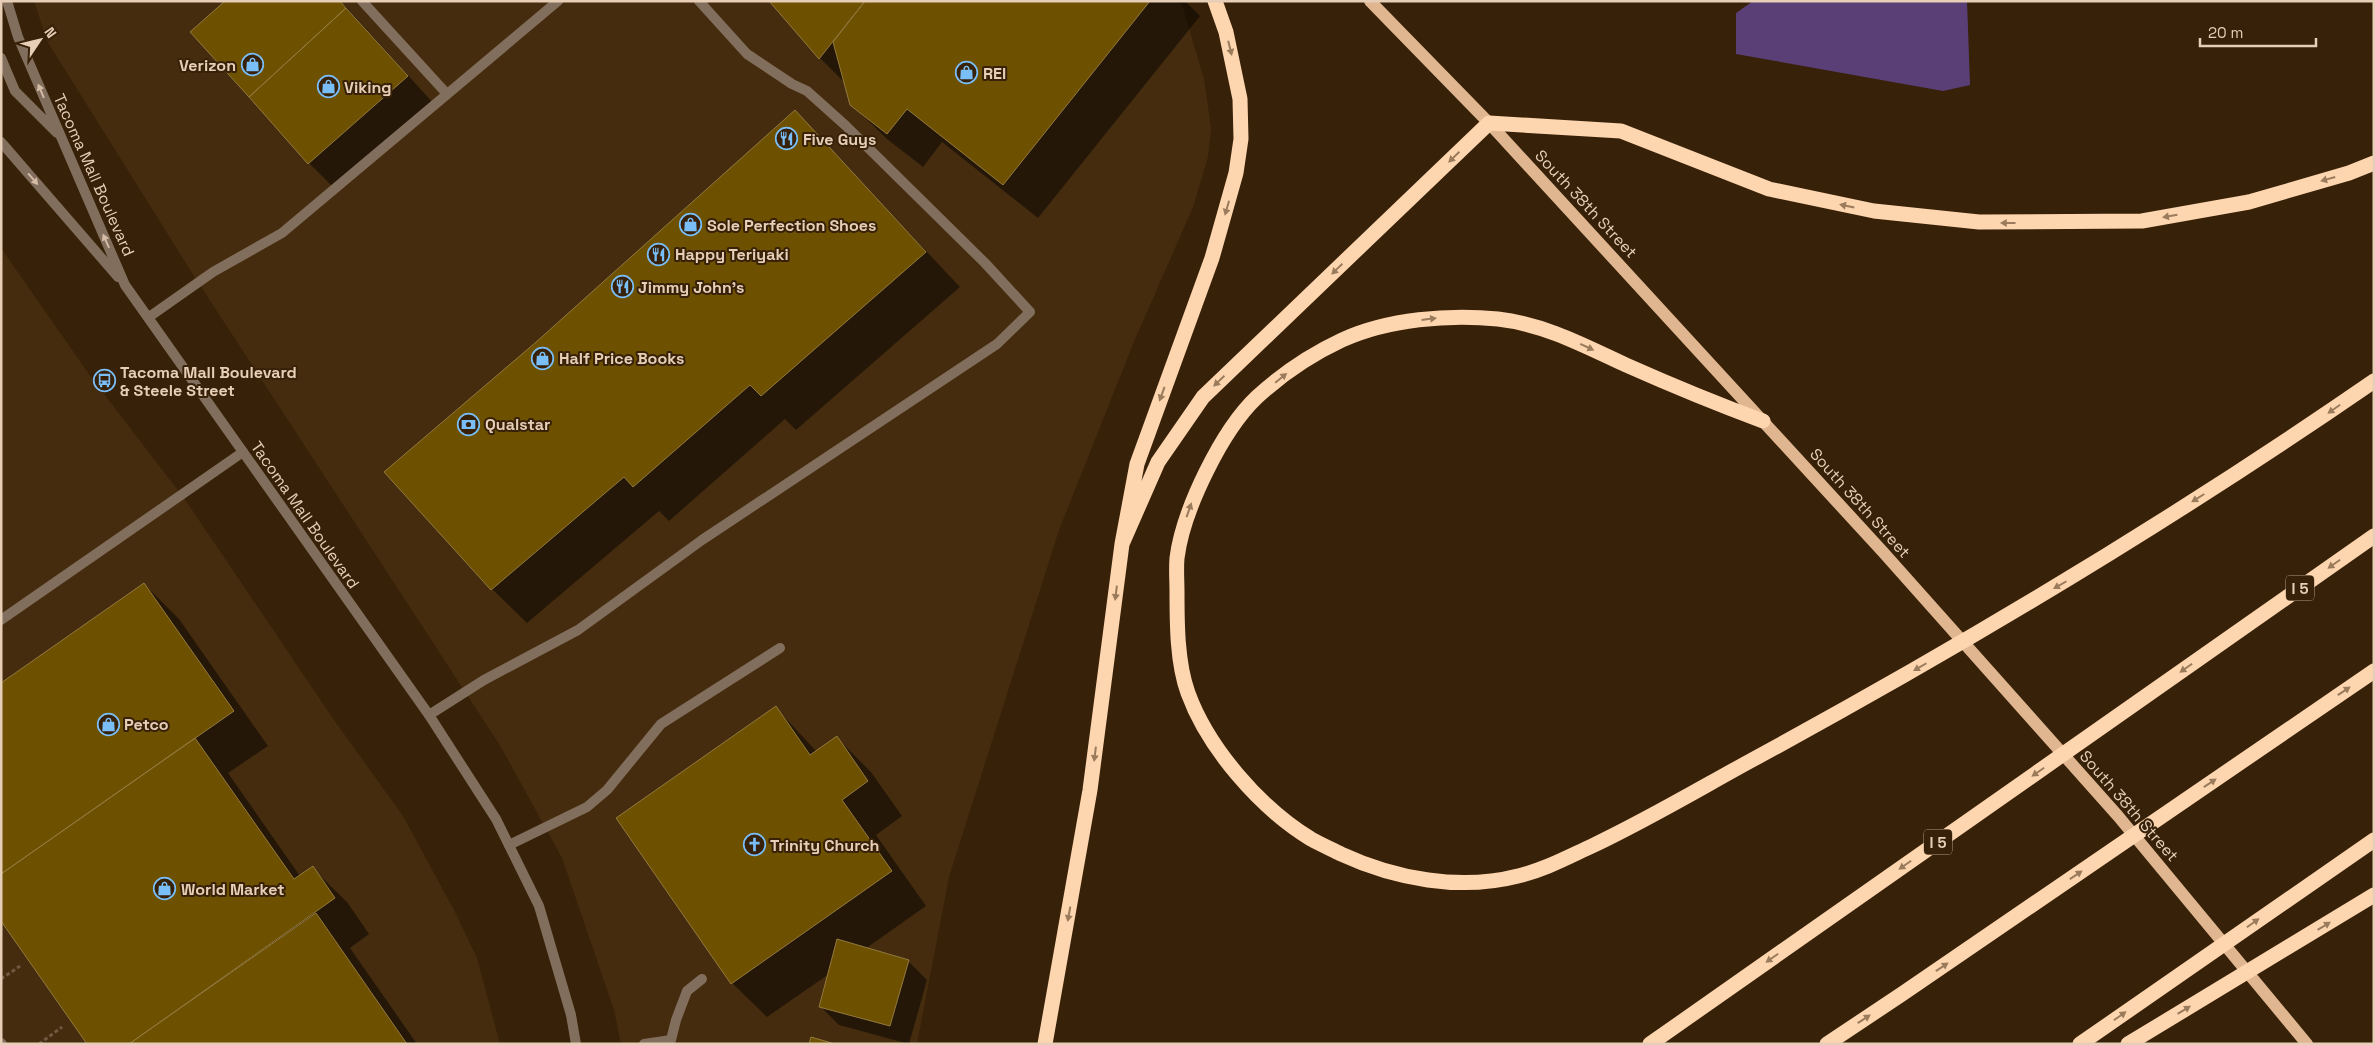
<svg xmlns="http://www.w3.org/2000/svg" width="2375" height="1045" viewBox="0 0 2375 1045" font-family="'Space Grotesk',sans-serif">
  <style>
    .built { fill: #452c0f }
    .water { fill: #5a3f76 }
    .shadow { fill: #0007 }
    .building { fill: #6d5100; stroke: #93793e }
    .lines { fill: none; stroke-linecap: round; stroke-linejoin: round }
    .path { stroke: #705940; stroke-width: 3; stroke-dasharray: 4 2.5; stroke-linecap: butt }
    .service { stroke: #826e5c; stroke-width: 10 }
    .tertiary { stroke: #826e5c; stroke-width: 10 }
    .primary { stroke: #dfb68f; stroke-width: 12 }
    .motorway { stroke: #fdd5af; stroke-width: 15 }
    .oneway { fill: #9a7b5c }
    .oneway2 { fill: #d3bba5 }
    .labels { text-anchor: middle; dominant-baseline: central; stroke-width: 4; stroke-linejoin: round; paint-order: stroke }
    .shield { fill: #372108; stroke: #b29a82; stroke-width: 1 }
    .shield-label { font-size: 15px; font-weight: bold; fill: #e7ceb7 }
    .poi-label { font-size: 16px; font-weight: bold; fill: #e7ceb7; stroke: #372108; text-anchor: start }
    .street-label { font-size: 16px; fill: #e7ceb7; stroke: #372108 }
  </style>
  <rect width="100%" height="100%" fill="#372108"/>
  <path class="built" d="M34,1h1145l4,7 21,71 7,49 -3,29 -15,50 -60,137 -74,186 -110,347 -32,167h-296l-7,-34 -52,-152 -61,-111 -307,-471 -147,-235z
    M1,248l90,129 95,124 148,219 69,96 51,94 23,48 23,86h-499z"/>
  <path class="water" d="M1753,1h214l3,84 -27,6 -207,-37v-41z"/>
  <path class="shadow" d="M227,1h114l93,103 -97,87 -28,-28 -117,-131z
    M771,1h414l15,15 -162,202 -96,-76 -19,25 -36,-28 -36,-35 -5,-20 -26,-26z
    M795,112l165,175 -164,143 -11,-11 -116,102 -10,-10 -132,112 -35,-34z
    M144,584l35,35 89,127 -40,27 72,103 12,-8 35,34 22,32 -19,14 67,96h-329z
    M776,708l41,44 20,-14 34,34 31,44 -26,19 50,71 -61,43 43,12 19,19 -18,64 -70,-19 -19,-19 9,-32 -62,43 -35,-34z"/>
  <path class="building" d="M225,1h115l6,7 -97,89 -59,-65z
    M769,1h96l-46,58z
    M865,1h285l-147,184 -96,-76 -20,25 -37,-29 -17,-63z
    M346,8l62,68 -100,88 -59,-67z
    M795,110l131,142 -165,144 -11,-11 -117,102 -9,-10 -133,113 -107,-118 151,-129z
    M144,583l90,128 -233,163v-191z
    M776,706l34,49 27,-19 31,45 -26,19 50,71 -161,113 -115,-166z
    M195,738l99,141 19,-13 22,32 -206,146h-42l-86,-123v-47z
    M316,913l91,131h-278z
    M837,939l72,21 -19,66 -71,-19z
    M811,1037l24,7h-26z"/>
  <g class="lines">
    <path class="path" d="M1,979l19,-13
      M39,1044l23,-17"/>
    <path class="service" d="M362,1l85,93
      M149,317l64,-45 69,-39 276,-232
      M1,620l242,-168
      M429,715l55,-35 94,-50 124,-90 295,-196 33,-32 -45,-49 -140,-138 -38,-34 -15,-7 -45,-30 -48,-53
      M509,845l78,-38 20,-17 54,-66 119,-76
      M1,1043l1,1
      M644,1044l27,-4 5,-20 11,-29 15,-12"/>
    <path class="tertiary" d="M7,1l11,36 107,248 304,430 67,104 43,87 32,109 5,29
      M1,58l14,33 42,42
      M1,142l117,135"/>
    <path class="primary" d="M1370,1l119,122 394,429 235,264 189,228"/>
    <path class="motorway" d="M1763,421c-46,-17 -92,-36 -137,-56 -41,-19 -82,-41 -128,-46 -49,-5 -110,0 -156,21 -30,14 -61,35 -85,57 -35,33 -74,113 -80,161 -1,11 0,23 0,34 0,31 0,71 11,101 20,55 72,115 123,146 9,5 20,10 30,15 54,25 119,37 177,22 26,-6 50,-19 74,-30 55,-26 107,-57 160,-86 214,-116 422,-241 622,-379
      M1122,544l36,-82 45,-65 286,-274 132,8 148,58 105,22 105,11 163,-1 107,-19 100,-29 25,-10
      M1045,1044l45,-254 32,-246 15,-80 75,-206 24,-85 5,-34 -1,-40 -14,-67 -11,-31
      M1650,1044l724,-508
      M1827,1044l75,-50 472,-323
      M2080,1044l294,-204
      M2128,1044l246,-149"/>
  </g>
  <defs><path id="oneway-solid" d="M-6-.8H1V-3.2L6.5 0L1 3.2V.8H-6Z" transform="scale(1.25)"/></defs>
  <g class="oneway">
    <use href="#oneway-solid" transform="translate(1230 48) rotate(76)"/>
    <use href="#oneway-solid" transform="translate(1454 157) rotate(136)"/>
    <use href="#oneway-solid" transform="translate(2328 179) rotate(164)"/>
    <use href="#oneway-solid" transform="translate(1847 206) rotate(-168)"/>
    <use href="#oneway-solid" transform="translate(1227 208) rotate(106)"/>
    <use href="#oneway-solid" transform="translate(2170 216) rotate(170)"/>
    <use href="#oneway-solid" transform="translate(2008 223) rotate(-180)"/>
    <use href="#oneway-solid" transform="translate(1337 269) rotate(136)"/>
    <use href="#oneway-solid" transform="translate(1429 319) rotate(-7)"/>
    <use href="#oneway-solid" transform="translate(1587 347) rotate(25)"/>
    <use href="#oneway-solid" transform="translate(1281 378) rotate(-39)"/>
    <use href="#oneway-solid" transform="translate(1219 381) rotate(136)"/>
    <use href="#oneway-solid" transform="translate(1162 394) rotate(110)"/>
    <use href="#oneway-solid" transform="translate(2334 409) rotate(145)"/>
    <use href="#oneway-solid" transform="translate(2198 498) rotate(148)"/>
    <use href="#oneway-solid" transform="translate(1189 510) rotate(-71)"/>
    <use href="#oneway-solid" transform="translate(2334 564) rotate(145)"/>
    <use href="#oneway-solid" transform="translate(2060 585) rotate(150)"/>
    <use href="#oneway-solid" transform="translate(1116 593) rotate(97)"/>
    <use href="#oneway-solid" transform="translate(1920 667) rotate(150)"/>
    <use href="#oneway-solid" transform="translate(2186 668) rotate(145)"/>
    <use href="#oneway-solid" transform="translate(2344 691) rotate(-34)"/>
    <use href="#oneway-solid" transform="translate(1095 754) rotate(97)"/>
    <use href="#oneway-solid" transform="translate(2038 772) rotate(145)"/>
    <use href="#oneway-solid" transform="translate(2210 783) rotate(-34)"/>
    <use href="#oneway-solid" transform="translate(1905 865) rotate(145)"/>
    <use href="#oneway-solid" transform="translate(2076 875) rotate(-34)"/>
    <use href="#oneway-solid" transform="translate(1069 914) rotate(100)"/>
    <use href="#oneway-solid" transform="translate(2253 923) rotate(-35)"/>
    <use href="#oneway-solid" transform="translate(2324 926) rotate(-31)"/>
    <use href="#oneway-solid" transform="translate(1772 958) rotate(145)"/>
    <use href="#oneway-solid" transform="translate(1942 967) rotate(-34)"/>
    <use href="#oneway-solid" transform="translate(2184 1010) rotate(-31)"/>
    <use href="#oneway-solid" transform="translate(2120 1016) rotate(-35)"/>
    <use href="#oneway-solid" transform="translate(1864 1019) rotate(-33)"/>
  </g>
  <g class="oneway2">
    <use href="#oneway-solid" transform="translate(41 91) rotate(-113)"/>
    <use href="#oneway-solid" transform="translate(33 179) rotate(49)"/>
    <use href="#oneway-solid" transform="translate(106 241) rotate(-114)"/>
  </g>
  <defs>
    <symbol id="shop-ring" viewBox="-11 -11 22 22"><circle r="9.5" fill="#372108" stroke="#7abef8" stroke-width="1.5"/><path d="M-5-2.5h2.3a2.7 3.5 0 0 1 5.4 0H5L5.5 6h-11ZM-1.5-2.5h3a1.5 2.3 0 0 0-3 0Z" fill="#7abef8"/></symbol>
    <symbol id="restaurant-ring" viewBox="-11 -11 22 22"><circle r="9.5" fill="#372108" stroke="#7abef8" stroke-width="1.5"/><path d="M-5-6h1v4h1v-4h1v4h1v-4h1v5L-1.5 .5V6h-2V.5L-5-1ZM5-6V6H3V1.5H1.5Q1.5-4 5-6Z" fill="#7abef8"/></symbol>
    <symbol id="bus-ring" viewBox="-11 -11 22 22"><circle r="9.5" fill="#372108" stroke="#7abef8" stroke-width="1.5"/><path d="M-5-6H5V4H4V6H2V4H-2V6H-4V4H-5ZM-3.5-4V0h7V-4ZM-3.5 1.2v1.5H-2V1.2ZM2 1.2v1.5H3.5V1.2Z" fill="#7abef8"/></symbol>
    <symbol id="bank-ring" viewBox="-11 -11 22 22"><circle r="9.5" fill="#372108" stroke="#7abef8" stroke-width="1.5"/><path d="M-6-4H6V4H-6ZM0-2.3a2.3 2.3 0 1 0 0 4.6a2.3 2.3 0 1 0 0-4.6Z" fill="#7abef8"/></symbol>
    <symbol id="church-ring" viewBox="-11 -11 22 22"><circle r="9.5" fill="#372108" stroke="#7abef8" stroke-width="1.5"/><path d="M-1.2-6h2.4v3.5h3.3v2.4h-3.3V6h-2.4V-.1h-3.3v-2.4h3.3Z" fill="#7abef8"/></symbol>
  </defs>
  <g fill-rule="evenodd">
    <use href="#shop-ring" x="240" y="52" width="25" height="25"/>
    <use href="#shop-ring" x="954" y="60" width="25" height="25"/>
    <use href="#shop-ring" x="316" y="74" width="25" height="25"/>
    <use href="#restaurant-ring" x="774" y="126" width="25" height="25"/>
    <use href="#shop-ring" x="678" y="212" width="25" height="25"/>
    <use href="#restaurant-ring" x="646" y="242" width="25" height="25"/>
    <use href="#restaurant-ring" x="610" y="274" width="25" height="25"/>
    <use href="#shop-ring" x="530" y="346" width="25" height="25"/>
    <use href="#bus-ring" x="92" y="368" width="25" height="25"/>
    <use href="#bank-ring" x="456" y="412" width="25" height="25"/>
    <use href="#shop-ring" x="96" y="712" width="25" height="25"/>
    <use href="#church-ring" x="742" y="832" width="25" height="25"/>
    <use href="#shop-ring" x="152" y="876" width="25" height="25"/>
  </g>
  <g class="labels">
    <g class="shield">
      <rect x="2286" y="575.5" width="28" height="25" rx="4"/>
      <rect x="1924" y="829.5" width="28" height="25" rx="4"/>
    </g>
    <g class="shield-label">
      <text x="2300" y="588">I 5</text>
      <text x="1938" y="842">I 5</text>
    </g>
    <g class="poi-label">
      <text x="236" y="65" text-anchor="end">Verizon</text>
      <text x="983" y="73">REI</text>
      <text x="344" y="87">Viking</text>
      <text x="803" y="139">Five Guys</text>
      <text x="707" y="225">Sole Perfection Shoes</text>
      <text x="675" y="254">Happy Teriyaki</text>
      <text x="638" y="287">Jimmy John's</text>
      <text x="559" y="358">Half Price Books</text>
      <text x="120" y="372">Tacoma Mall Boulevard<tspan x="120" dy="18">&amp; Steele Street</tspan></text>
      <text x="485" y="424">Qualstar</text>
      <text x="124" y="724">Petco</text>
      <text x="770" y="845">Trinity Church</text>
      <text x="181" y="889">World Market</text>
    </g>
    <g class="street-label">
      <text transform="translate(94 175) rotate(66)">Tacoma Mall Boulevard</text>
      <text transform="translate(1586 204) rotate(47)">South 38th Street</text>
      <text transform="translate(1860 503) rotate(48)">South 38th Street</text>
      <text transform="translate(305 515) rotate(55)">Tacoma Mall Boulevard</text>
      <text transform="translate(2129 806) rotate(49)">South 38th Street</text>
    </g>
  </g>
  <rect width="2375" height="1045" fill="none" stroke="#e7ceb7" stroke-width="5"/>
  <g transform="translate(40 40) rotate(55)" stroke="#372108" stroke-width="4" paint-order="stroke">
  <path d="M0-4L9 19L0 12L-9 19Z" fill="#e7ceb7"/>
  <text y="-8" font-size="14" font-weight="bold" text-anchor="middle" fill="#e7ceb7">N</text>
  </g>
  <path d="M2200 38v8h116v-8" fill="none" stroke="#e7ceb7" stroke-width="2.5"/>
  <text x="2208" y="38" font-size="15" fill="#e7ceb7" stroke="#372108" stroke-width="4" paint-order="stroke">20 m</text>
</svg>
